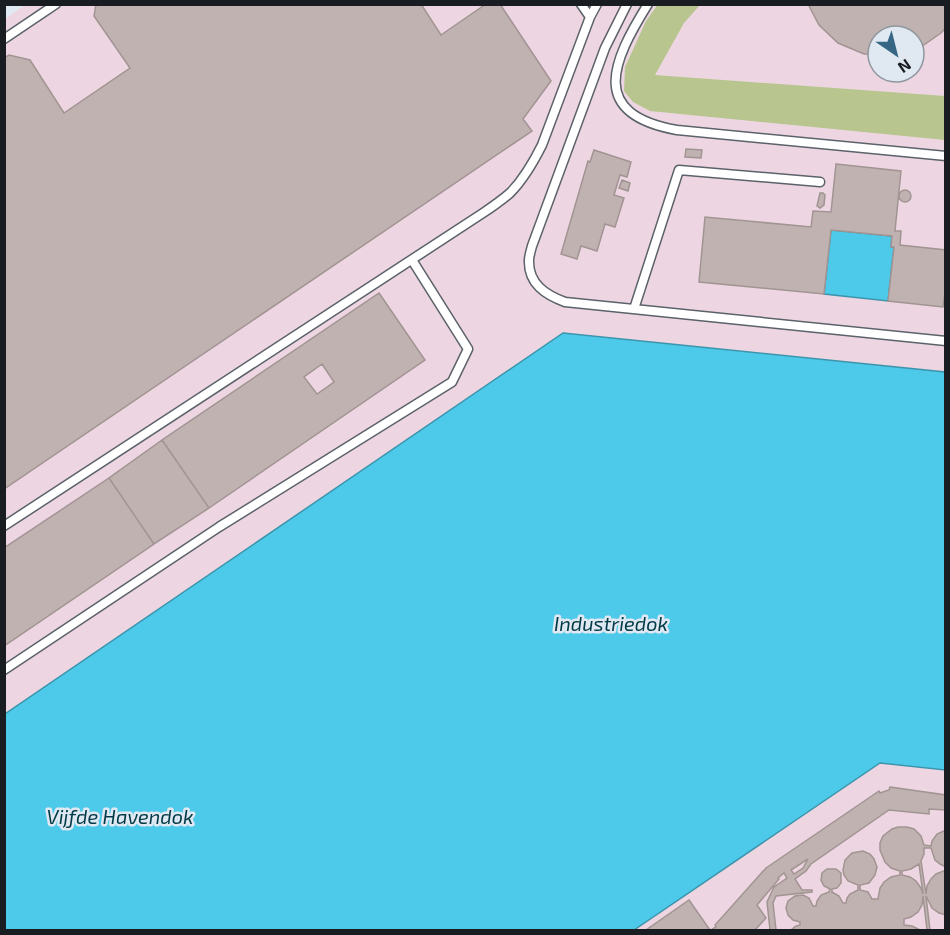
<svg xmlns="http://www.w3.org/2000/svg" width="950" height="935" viewBox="0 0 950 935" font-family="'Exo 2',sans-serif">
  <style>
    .industrial { fill: #edd6e1; fill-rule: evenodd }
    .green { fill: #b8c58f }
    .water { fill: #4dc9e9; stroke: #3d95ad; stroke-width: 1.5 }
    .building { fill: #c0b2b1; stroke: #a19493; stroke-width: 1.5; fill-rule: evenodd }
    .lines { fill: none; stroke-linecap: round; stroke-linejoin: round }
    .lane-casing { stroke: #5b626a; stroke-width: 11 }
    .lane { stroke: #fff; stroke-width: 8 }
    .labels { text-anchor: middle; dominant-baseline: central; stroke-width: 5; stroke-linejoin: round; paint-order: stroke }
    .water-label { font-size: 20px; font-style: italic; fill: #003a47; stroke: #e0e8f2 }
  </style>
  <rect width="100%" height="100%" fill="#e0e8f2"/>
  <path class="industrial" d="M26,4l919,1v367l-382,-39 -558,381v-695zM878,36h36v36h-36z
    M880,763l65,7v160h-311z"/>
  <path class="green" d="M658,4l42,1 -16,18 -29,52 290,21v44l-295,-29 -17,-9 -9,-11 1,-24 21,-46z"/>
  <path class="water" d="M831,230l61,6 -1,11h3l-6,54 -64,-7z
    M563,333l382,39v398l-65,-7 -246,167h-629v-216z"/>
  <path class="building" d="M96,4h325l20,31 45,-31h14l51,77 -28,38 9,12 -528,358v-431l5,-3 21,5 34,53 66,-45 -36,-52z
    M808,4h138v24l-5,5 -23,16 -4,1v-14h-36v19l-14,-1 -26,-11 -19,-18z
    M686,149l16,1 -1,8 -16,-1z
    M594,150l37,12 -4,15 -7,-2 -6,20 10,3 -9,29 -10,-3 -8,27 -16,-5 -4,13 -16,-5 27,-93 2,1z
    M836,164l65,7 -6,60h6l-1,14 46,5v35l-3,22 -55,-6 6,-54h-3l1,-11 -61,-6 -7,64 -125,-12 6,-65 106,10 2,-16 18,1z
    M622,180l8,3 -2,8 -9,-3z
    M899 196a6 6 0 1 1 12 0a6 6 0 1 1-12 0Z
    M820,193h3l2,2 -1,10 -4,3 -3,-2z
    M379,293l46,67 -216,148 -47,-68zM322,364l12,18 -17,12 -13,-17z
    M162,440l47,68 -55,36 -45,-66z
    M109,478l45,66 -150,102v-98z
    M890,787l56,8v15l-17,-1v5l-40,-4 -78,54 -5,7 -11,8 7,11h10v2l-36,4 -3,7 3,27h-6l-3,-28 7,-15 13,-9 -3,-5 -6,5 1,1 -22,26 9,13 -11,12h-44l5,-3 -1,-2 51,-57 113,-77 1,2 9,-3zM808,859l-5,9 -9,6 -3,-4z
    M898,827h9l7,2 7,7 3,9 7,1 1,-5 5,-7 9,-4v37l-6,-3 -5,-4 -4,-12h-7v6l-3,7 5,33 1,-8 4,-7 5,-5 10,-4v45l-7,-2 -7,-5 -6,-12 4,34h-3l-4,-34 -1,9 -4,7 -7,5 -7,2v6l8,1 8,4h-129l5,-4 4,-1v-3l-7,-2 -5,-5 -2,-7 2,-7 7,-5 8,-1 6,3 4,8h3l1,-5 4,-6 8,-3 1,-3 -6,-3 -3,-6 1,-7 5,-4h9l5,4v10l-4,5 -5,1v3l7,4 4,7h3l1,-5 3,-4 8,-4v-5l-10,-4 -4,-6 -1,-5 2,-10 7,-7 11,-2 7,3 4,5 3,8 -2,8 -6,8 -9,2v5l8,2 4,7h6l2,-11 4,-6 7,-5 9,-2v-4l-9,-3 -6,-6 -5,-12v-7l3,-7 9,-7zM919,864l4,30 -2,-6 -5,-7 -6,-4 -8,-2v-4l9,-2z
    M689,900l21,30h-64z"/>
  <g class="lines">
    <defs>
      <path id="lane" d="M581,4l9,13
        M627,4l-22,44 -73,198c-1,4 -3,10 -3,14 -1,24 17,35 36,42l381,39
        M648,4c-36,58 -60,110 29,126l269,26
        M4,39l52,-35
        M634,309l45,-139 141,12
        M4,526l479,-313c9,-6 19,-13 27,-20 14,-14 23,-30 32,-48l48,-128 7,-13
        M4,670l215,-143 233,-145 16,-33 -56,-89"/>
    </defs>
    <use href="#lane" class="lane-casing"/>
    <use href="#lane" class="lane"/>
  </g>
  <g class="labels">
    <g class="water-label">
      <text x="611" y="623">Industriedok</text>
      <text x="120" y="816">Vijfde Havendok</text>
    </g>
  </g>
  <rect width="950" height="935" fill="none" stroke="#191c20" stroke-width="12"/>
  <g transform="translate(896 54) rotate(145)"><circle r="28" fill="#e0e8f2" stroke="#90969e" stroke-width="1.5"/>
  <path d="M0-4.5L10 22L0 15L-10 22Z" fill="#356785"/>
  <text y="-9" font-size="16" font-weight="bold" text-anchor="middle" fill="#191c20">N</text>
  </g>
</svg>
